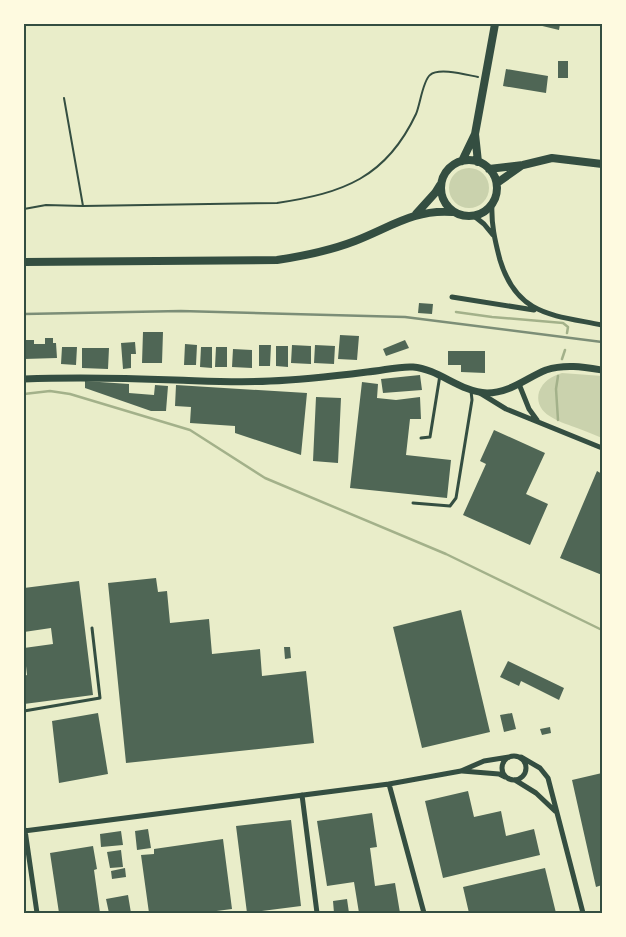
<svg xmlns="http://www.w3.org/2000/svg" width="626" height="937" viewBox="0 0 626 937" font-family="Montserrat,sans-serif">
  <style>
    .green { fill: #cad2ad }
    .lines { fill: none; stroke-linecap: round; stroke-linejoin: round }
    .stream { stroke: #a3b18a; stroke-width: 2.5 }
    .building { fill: #4f6655 }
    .path { stroke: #344e41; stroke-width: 2 }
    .service { stroke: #344e41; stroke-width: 3 }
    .minor { stroke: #344e41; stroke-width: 5 }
    .tertiary { stroke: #344e41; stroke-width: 7 }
    .secondary { stroke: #344e41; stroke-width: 8 }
    .rail { stroke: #7c8e77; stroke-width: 2.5 }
    .neatline { fill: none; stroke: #344e41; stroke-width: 2 }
  </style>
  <rect width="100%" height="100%" fill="#e9edc9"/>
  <path class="green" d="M449 188a20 20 0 1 1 40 0a20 20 0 1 1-40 0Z
    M562,373l40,3v62c-8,-3 -16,-7 -25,-10 -15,-6 -44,-13 -38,-36 4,-11 13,-16 23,-19z"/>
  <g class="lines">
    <path class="stream" d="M456,312l36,5 71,6 5,4 -1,6
      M562,359l3,-9
      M558,376l-2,13 2,31
      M24,394l26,-3 20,3 120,36 75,48 181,76 156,76"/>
  </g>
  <path class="building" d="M534,24h26l-1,6z
    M558,61h10v17h-10z
    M506,69l42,7 -2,17 -43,-7z
    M419,303l14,1 -1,10 -14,-1z
    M143,332h20l-1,31h-20z
    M340,335l19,1 -2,24 -19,-1z
    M45,338h8v5h3l1,15 -33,1v-19h10v4h11z
    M405,340l4,8 -23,8 -3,-7z
    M135,342l1,12h-5v14l-8,1 -2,-26z
    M185,344l12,1 -1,20h-12z
    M259,345h12l-1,21h-11z
    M292,345l19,1v18l-20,-1z
    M315,345l20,1 -1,18 -20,-1z
    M276,346h12v21l-12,-1z
    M62,347h15l-1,18 -15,-1z
    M201,347h11v21l-12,-1z
    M216,347h11v20h-12z
    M82,348h27l-1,21 -26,-1z
    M233,349l19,1v18l-20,-1z
    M448,351h37v22l-24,-1v-7h-13z
    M420,375l2,15 -39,3 -2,-14z
    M85,381l44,3v9l25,2 1,-10 13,1 -2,25h-15l-66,-23z
    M362,382l16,2 -1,14 19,2 24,-3 1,22h-11l-4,36 45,5 -4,38 -97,-10z
    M176,385l131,8 -6,62 -66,-22v-7l-45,-3 1,-16 -16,-1z
    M316,397l25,1 -3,65 -25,-2z
    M494,430l51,23 -19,41 22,10 -18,41 -67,-30 23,-51 -6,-3z
    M597,471l5,3v101l-42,-17z
    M156,578l2,14 9,-1 3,32 39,-4 3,35 48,-5 2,27 44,-5 8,72 -188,20 -18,-180z
    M79,581l14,114 -69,9v-28l3,-1 -3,-27 29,-4 -2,-16 -27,4v-44z
    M461,610l29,122 -68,16 -29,-121z
    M284,647h6l1,11 -6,1z
    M508,661l56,27 -5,12 -38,-19 -2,5 -19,-9z
    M98,713l10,61 -49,9 -7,-62z
    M512,713l4,16 -12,3 -4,-17z
    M550,727l1,6 -9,2 -2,-6z
    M602,773v112l-6,2 -24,-107z
    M468,791l6,26 27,-6 5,25 28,-7 6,26 -97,23 -18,-77z
    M372,813l5,34 -7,1 5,38 20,-3 5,30h-41l-5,-31 -27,4 -10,-65z
    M291,820l10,86 -54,7 -11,-87z
    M148,829l3,19 -14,2 -2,-19z
    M121,831l2,14 -22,2 -1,-13z
    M223,839l9,70 -31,4h-52l-8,-58 13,-1v-5z
    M93,846l4,23 -3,1 6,43h-41l-9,-60z
    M121,850l2,17 -13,1 -3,-16z
    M125,868l1,9 -14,2 -1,-8z
    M545,868l11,45h-87l-6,-26z
    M128,895l3,18h-22l-3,-14z
    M347,899l2,14h-15l-1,-12z"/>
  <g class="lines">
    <path class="path" d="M64,98l19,108
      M24,209l22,-4 37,1 194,-3c66,-10 109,-25 139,-89 4,-9 7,-34 14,-39 9,-8 37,0 48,2"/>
    <path class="service" d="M421,438l9,-1 10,-62
      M413,503l37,3 6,-8 16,-98 -1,-9
      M24,711l76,-13 -8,-70"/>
    <path class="minor" d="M492,204c-1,20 3,37 8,56 17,56 53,55 102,65
      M474,216l10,8 9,11
      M452,297l82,13
      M519,384l10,25 8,11
      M480,393l26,16 96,39
      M502 768a12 12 0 1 1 24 0a12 12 0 1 1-24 0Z
      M521,757l19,11 8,10 35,135
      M462,771l37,3 6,3
      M515,780l21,13 19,18
      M389,784l35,129
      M302,795l15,118
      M25,830l12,83
      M24,831l365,-47 72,-13 23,-10 25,-4"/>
    <path class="tertiary" d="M24,379c50,-2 100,-1 151,1 32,1 63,3 95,1 32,-1 65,-5 97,-9 15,-1 31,-6 46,-5 26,2 47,25 74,26 23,0 39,-15 59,-23 19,-6 37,-3 56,0"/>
    <path class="secondary" d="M475,134l3,28
      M441 188a28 28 0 1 1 56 0a28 28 0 1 1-56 0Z
      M462,161l13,-27 20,-110
      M489,169l34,-4 29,-7 50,6
      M497,183l24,-17
      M416,214l19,-21 5,-8
      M24,262l253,-2c27,-4 52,-9 78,-19 34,-13 59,-32 97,-29"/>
    <path class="rail" d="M24,314l157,-3 224,6 197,25"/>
  </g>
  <rect width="626" height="937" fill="none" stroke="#fefae0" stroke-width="50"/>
  <rect x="25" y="25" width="576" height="887" class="neatline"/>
</svg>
